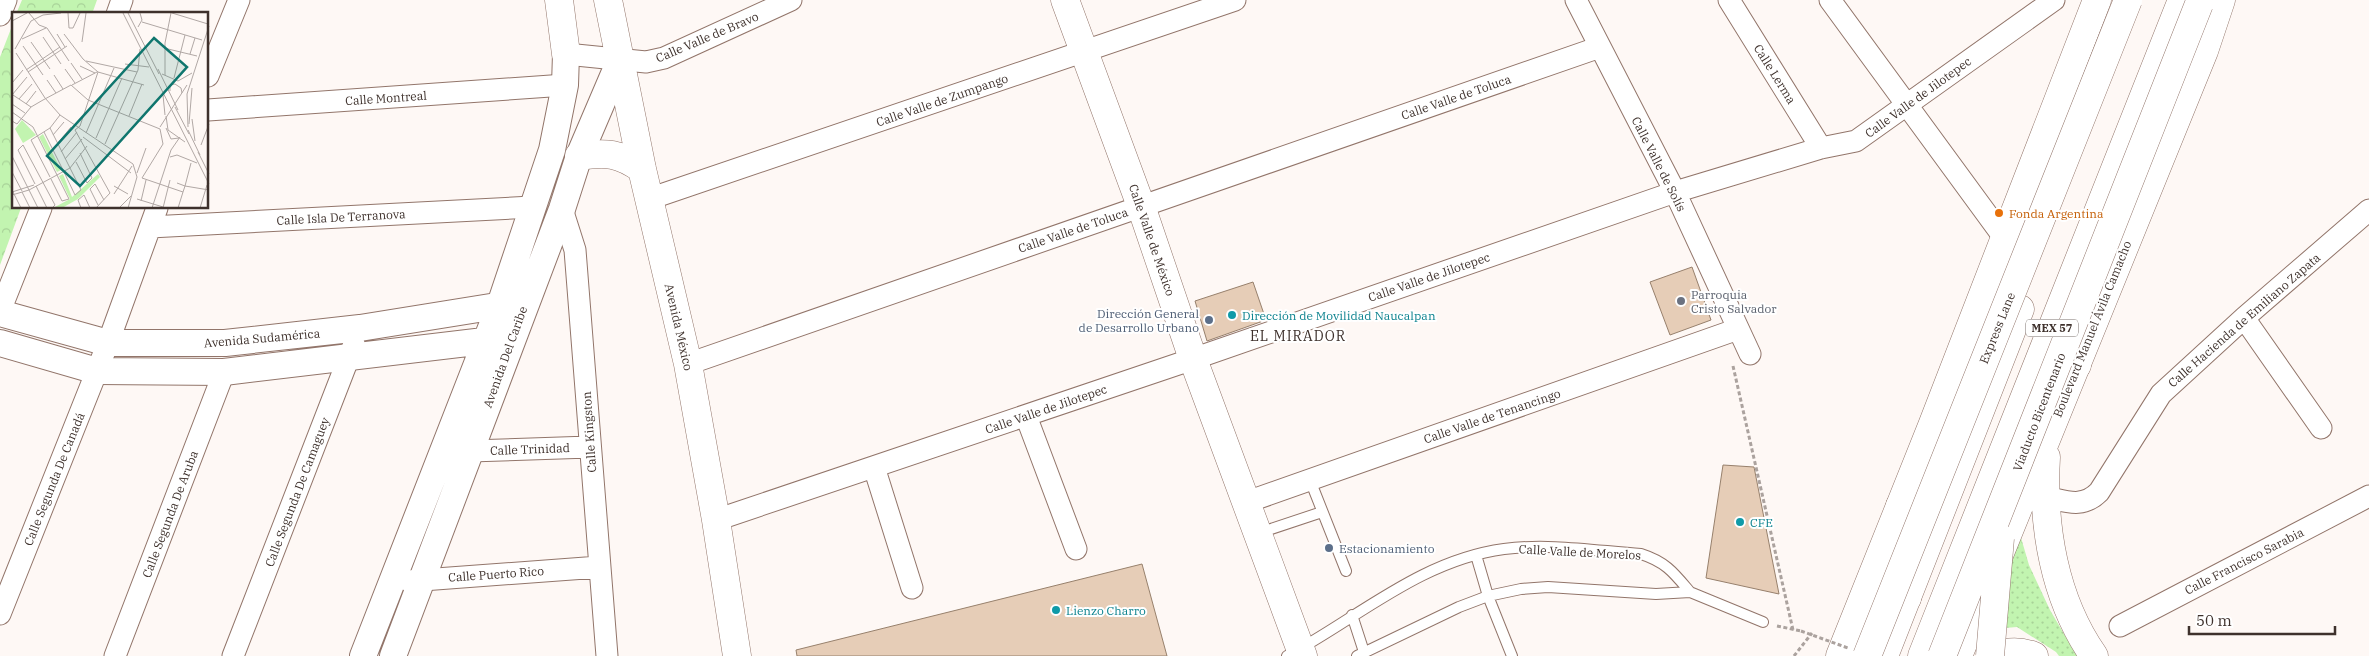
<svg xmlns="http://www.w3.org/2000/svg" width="2369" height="656" viewBox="0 0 2369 656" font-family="'IBM Plex Serif',serif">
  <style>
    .grass { fill: url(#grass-dots) }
    .forest { fill: url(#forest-crowns) }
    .building { fill: #e6cdb7; stroke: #97806c }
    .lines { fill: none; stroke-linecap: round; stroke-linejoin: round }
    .service-casing { stroke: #92756a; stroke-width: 12 }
    .minor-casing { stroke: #92756a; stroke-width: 23 }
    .tertiary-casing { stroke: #92756a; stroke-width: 28 }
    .secondary-casing { stroke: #92756a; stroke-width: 29 }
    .primary-casing { stroke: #92756a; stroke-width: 29 }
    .trunk-casing { stroke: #92756a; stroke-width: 29 }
    .motorway-casing { stroke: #92756a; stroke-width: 29 }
    .path { stroke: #aba29e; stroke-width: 3; stroke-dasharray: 4 2.5; stroke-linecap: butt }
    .service { stroke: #fff; stroke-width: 10 }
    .minor { stroke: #fff; stroke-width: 21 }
    .tertiary { stroke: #fff; stroke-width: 26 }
    .secondary { stroke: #fff; stroke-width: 28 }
    .primary { stroke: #fff; stroke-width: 28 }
    .trunk { stroke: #fff; stroke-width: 28 }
    .motorway { stroke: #fff; stroke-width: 28 }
    .motorway-bridge-casing { stroke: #92756a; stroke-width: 29; stroke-linecap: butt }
    .path-bridge { stroke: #aba29e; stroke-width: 3; stroke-dasharray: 4 2.5; stroke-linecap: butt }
    .motorway-bridge { stroke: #fff; stroke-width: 28 }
    .food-dot { fill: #e8710a; stroke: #fff; stroke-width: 2 }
    .worship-dot { fill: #6b7280; stroke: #fff; stroke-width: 2 }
    .culture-dot { fill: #0f9aa8; stroke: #fff; stroke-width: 2 }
    .service-dot { fill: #5c6f8a; stroke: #fff; stroke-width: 2 }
    .labels { text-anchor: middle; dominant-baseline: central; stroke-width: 4; stroke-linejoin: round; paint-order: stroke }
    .shield { fill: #fff; stroke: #786f6b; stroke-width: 1 }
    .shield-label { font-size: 11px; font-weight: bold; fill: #3e312c }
    .street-label { font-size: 12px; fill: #3e312c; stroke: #fff }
    .food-label { font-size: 12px; fill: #c56008; stroke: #fff; text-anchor: start }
    .worship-label { font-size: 12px; fill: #5b616d; stroke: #fff; text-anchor: start }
    .service-label { font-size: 12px; fill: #4e5e75; stroke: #fff; text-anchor: end }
    .culture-label { font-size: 12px; fill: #0d838f; stroke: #fff; text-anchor: start }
    .neighbourhood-label { font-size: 14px; letter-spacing: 1px; fill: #3e312c; stroke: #fff }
    .inset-road { fill: none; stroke: #b1a8a5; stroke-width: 1 }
    .view { fill: #0f766e; fill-opacity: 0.15; stroke: #0f766e; stroke-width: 2.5 }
    .inset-edge { fill: none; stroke: #3e312c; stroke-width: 2.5 }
  </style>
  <defs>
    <pattern id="grass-dots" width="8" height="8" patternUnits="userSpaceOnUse" patternTransform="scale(1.25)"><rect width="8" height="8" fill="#c2f4b0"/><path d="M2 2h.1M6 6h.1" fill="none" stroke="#a8d298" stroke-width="1.8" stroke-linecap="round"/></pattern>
    <pattern id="forest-crowns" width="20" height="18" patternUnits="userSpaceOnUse" patternTransform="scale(1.25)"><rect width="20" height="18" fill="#c2f4b0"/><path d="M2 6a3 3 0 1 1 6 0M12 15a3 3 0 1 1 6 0" fill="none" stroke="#a8d298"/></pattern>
  </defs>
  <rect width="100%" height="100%" fill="#fef8f5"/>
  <path class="grass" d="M2017,524l12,41 21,45 27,46h-18l-3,-4 -39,-25 -36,3z"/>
  <path class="forest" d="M22,0h75l-5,14h-76z
    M14,21v187h7l-21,57v-208z"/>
  <path class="building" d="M1692,267l19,53 -41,15 -20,-53z
    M1253,282l13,38 -59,21 -12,-40z
    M1723,465l31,2 25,127 -73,-16z
    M1142,564l25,92h-370l-1,-6z"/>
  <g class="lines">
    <defs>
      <path id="service" d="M1310,480l36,91
        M1259,533l63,-21
        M1476,555l12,41 24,60
        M1352,615l12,37
        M1287,656c71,-38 134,-96 217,-107 45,-6 93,2 137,5 25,8 33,19 49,38
        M1357,656l102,-49 29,-11 33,-7 27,-2 108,7 34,-2 73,30"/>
      <path id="minor" d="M1576,0l99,192 75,162
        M1729,0l92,148
        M1830,0l175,239
        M117,14l5,-14
        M0,15l6,-15
        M566,54l80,8 18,-4 127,-58
        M208,76l31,-76
        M208,110l357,-25
        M649,199l586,-199
        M562,209l13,41 32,406
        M150,227l382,-20
        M0,311l41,-103
        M2244,318l77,110
        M688,364l912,-317
        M1026,416l50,133
        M470,451l120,-4
        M874,467l38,121
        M2045,497c21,4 37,12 54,-5l62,-98 83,-76 125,-108
        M1247,502l491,-173
        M716,520l477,-161 482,-167 146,-44 35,-7 198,-141
        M409,581l190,-14
        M0,614l108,-271 49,-135
        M2120,626l249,-130
        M115,656l109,-284
        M233,656l121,-312"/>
      <path id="tertiary" d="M0,313l108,30h117l135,-15 155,-25
        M0,343l97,28 127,1 277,-33
        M363,656l137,-351 52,-155 13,-65 1,-31
        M393,656l169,-447 17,-53 41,-96"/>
      <path id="secondary" d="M559,0l7,54
        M608,0l34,169 46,195 28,156 21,136
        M1065,0l76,206 52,153 110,297
        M579,156c28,-4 40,-3 63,13"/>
      <path id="primary" d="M2046,457c-4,69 8,142 48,199
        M1840,656l92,-230 165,-426
        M1958,656l246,-605 17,-51
        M1995,656c13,-5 26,-5 39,0"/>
      <path id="trunk" d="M1884,656l136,-347
        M1922,656l260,-656"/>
      <path id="motorway" d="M2062,304l15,61
        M1900,506l7,92"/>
    </defs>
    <use href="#service" class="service-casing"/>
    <use href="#minor" class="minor-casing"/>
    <use href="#tertiary" class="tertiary-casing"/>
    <use href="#secondary" class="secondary-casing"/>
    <use href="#primary" class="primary-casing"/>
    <use href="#trunk" class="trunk-casing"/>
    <use href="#motorway" class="motorway-casing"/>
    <path class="path" d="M1733,366l60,264
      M1777,626l24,5
      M1794,656l18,-23"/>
    <use href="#service" class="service"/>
    <use href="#minor" class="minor"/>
    <use href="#tertiary" class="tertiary"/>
    <use href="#secondary" class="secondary"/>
    <use href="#primary" class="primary"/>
    <use href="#trunk" class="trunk"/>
    <use href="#motorway" class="motorway"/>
    <defs>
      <path id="motorway-bridge" d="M1867,656l261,-656
        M1942,656l257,-652
        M1990,656l10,-118"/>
    </defs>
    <use href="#motorway-bridge" class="motorway-bridge-casing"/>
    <path class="path-bridge" d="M1801,631l47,17"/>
    <use href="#motorway-bridge" class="motorway-bridge"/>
  </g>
  <circle class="food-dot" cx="1999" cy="213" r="5"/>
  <circle class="worship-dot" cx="1681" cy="301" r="5"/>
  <g class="culture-dot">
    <circle cx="1232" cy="315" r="5"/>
    <circle cx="1740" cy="522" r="5"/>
    <circle cx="1056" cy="610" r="5"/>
  </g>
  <g class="service-dot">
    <circle cx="1209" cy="320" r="5"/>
    <circle cx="1329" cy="548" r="5"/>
  </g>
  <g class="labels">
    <rect class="shield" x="2026" y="319.5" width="52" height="17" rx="4"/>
    <g class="shield-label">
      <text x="2052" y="328">MEX 57</text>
    </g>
    <g class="street-label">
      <text transform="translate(707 37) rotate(-23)">Calle Valle de Bravo</text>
      <text transform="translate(1775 74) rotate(58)">Calle Lerma</text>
      <text transform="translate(1456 97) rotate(-19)">Calle Valle de Toluca</text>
      <text transform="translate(1918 97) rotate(-36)">Calle Valle de Jilotepec</text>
      <text transform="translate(386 98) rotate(-4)">Calle Montreal</text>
      <text transform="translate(942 100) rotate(-19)">Calle Valle de Zumpango</text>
      <text transform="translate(1659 164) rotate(63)">Calle Valle de Solís</text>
      <text transform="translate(341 217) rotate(-3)">Calle Isla De Terranova</text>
      <text transform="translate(1073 230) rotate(-19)">Calle Valle de Toluca</text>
      <text transform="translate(1152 240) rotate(71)">Calle Valle de México</text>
      <text transform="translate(1429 277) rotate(-19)">Calle Valle de Jilotepec</text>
      <text transform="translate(2244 320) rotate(-41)">Calle Hacienda de Emiliano Zapata</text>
      <text transform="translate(679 327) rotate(77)">Avenida México</text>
      <text transform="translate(1997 328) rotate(-68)">Express Lane</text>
      <text transform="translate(2092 329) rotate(-68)">Boulevard Manuel Ávila Camacho</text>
      <text transform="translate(262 338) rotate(-5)">Avenida Sudamérica</text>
      <text transform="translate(505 357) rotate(-70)">Avenida Del Caribe</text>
      <text transform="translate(1046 409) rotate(-19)">Calle Valle de Jilotepec</text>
      <text transform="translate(2039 412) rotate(-69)">Viaducto Bicentenario</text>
      <text transform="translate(1492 416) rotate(-19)">Calle Valle de Tenancingo</text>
      <text transform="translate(589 432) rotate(-94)">Calle Kingston</text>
      <text transform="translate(530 449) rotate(-2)">Calle Trinidad</text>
      <text transform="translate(54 479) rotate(-68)">Calle Segunda De Canadá</text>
      <text transform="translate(297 492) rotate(-69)">Calle Segunda De Camaguey</text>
      <text transform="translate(170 514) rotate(-69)">Calle Segunda De Aruba</text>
      <text transform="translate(1580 552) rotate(3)">Calle Valle de Morelos</text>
      <text transform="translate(2244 561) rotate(-27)">Calle Francisco Sarabia</text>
      <text transform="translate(496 574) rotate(-4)">Calle Puerto Rico</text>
    </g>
    <g class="food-label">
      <text x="2009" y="213">Fonda Argentina</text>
    </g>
    <g class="worship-label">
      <text x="1691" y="294">Parroquia<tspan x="1691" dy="14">Cristo Salvador</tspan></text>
    </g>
    <g class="service-label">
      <text x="1199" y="313">Dirección General<tspan x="1199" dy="14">de Desarrollo Urbano</tspan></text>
      <text x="1339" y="548" text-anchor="start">Estacionamiento</text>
    </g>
    <g class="culture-label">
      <text x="1242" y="315">Dirección de Movilidad Naucalpan</text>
      <text x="1750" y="522">CFE</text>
      <text x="1066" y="610">Lienzo Charro</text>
    </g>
    <g class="neighbourhood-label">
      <text x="1298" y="336">EL MIRADOR</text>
    </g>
  </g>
  <g transform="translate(12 12)">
    <rect width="196" height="196" fill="#fef8f5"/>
    <path d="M10,108l14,15 -13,8 -8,-14zM31,122l18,36 -4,2 -18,-35zM51,162l9,23 26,-23 2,3 -22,22 -16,9h-9l17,-9 -11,-23z" fill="#c2f4b0"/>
    <path class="inset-road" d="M17,1l10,12 8,3 22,33M56,1l1,15h4l7,-15M111,1l86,171M116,1l31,61M160,1l36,11M0,9l15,-8M130,10l60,18M126,15l4,-7 -2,-7M45,22l8,13M52,22l19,25 15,13 46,13M31,25l18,27M10,27l24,-11M19,30l19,27M70,30l4,-29M11,34l20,29M152,36l33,8M3,37l16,-28 12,-6 18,-2M4,41l29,45 15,17 73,49 4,13 -9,31M178,42l5,-16M74,49l51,11M59,51l11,16M113,52l24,3M68,54l15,7M53,57l10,14M146,57l20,41M14,58l34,-23M16,60l39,-26M150,62l16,7 14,-8M42,63l9,14M153,63v-32l6,-30M162,66l11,-43M35,68l9,13M0,71l11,-13M60,73l25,-13M158,79v-6l5,-1 6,4 1,5M0,83l15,-18M1,83l18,12M151,83l2,20M7,87l13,-15M31,88l28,-15 17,15 72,29 3,15 -21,34 41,14 2,-6 24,4M0,92l13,9M14,92l10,-13M163,95l14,27M0,100l21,15 36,72 -7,2 -11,-22M117,104l13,-32M154,104l2,14 17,12M180,107l3,22M0,109l5,3 14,-17 12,-7M177,112l3,-36M148,115l27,-42M176,115l-1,-33 22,-68M38,116l31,62 -6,5 -11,-23M154,116l5,11 8,-1M176,118l12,25M32,120l19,38M74,121l28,-65M41,123l11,-13M71,125l48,36M84,126l26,-60M46,131l13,-16M93,132l33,-74 2,-21M189,133l8,-21M49,140l16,-20M186,140l11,22M0,144l26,52M158,145l7,-2 20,8M53,147l17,-20M64,150l11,21 5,-5 -12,-25M0,160l10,19M125,161l9,-25M38,165l-19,-37 19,-12 10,-13M165,171l8,3 6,-23M23,172l-17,-34 5,-5 32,60 -3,3M24,174l11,22M102,174l14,8M0,178l9,18M0,180l22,-7M10,180l8,16M102,182l18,-28M0,183l17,-5 41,-22 17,-22M125,187l26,8M129,189l5,-21M86,193l-8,-16 5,-5 9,16M69,196l-3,-8 6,-5 6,13M84,196l14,-15 -35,-63 5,-4 18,-54M107,196l12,-12M140,196l19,-58 9,-13M151,196l7,-28M166,196l5,-16M188,196l7,-23"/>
    <path class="view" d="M142,26l33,29 -107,119 -33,-30z"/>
    <rect width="196" height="196" class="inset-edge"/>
  </g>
  <path d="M2189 626v8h146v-8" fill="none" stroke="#3e312c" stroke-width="2.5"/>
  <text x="2196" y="626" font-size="15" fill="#3e312c" stroke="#ffffff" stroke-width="4" paint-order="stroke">50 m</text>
</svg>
